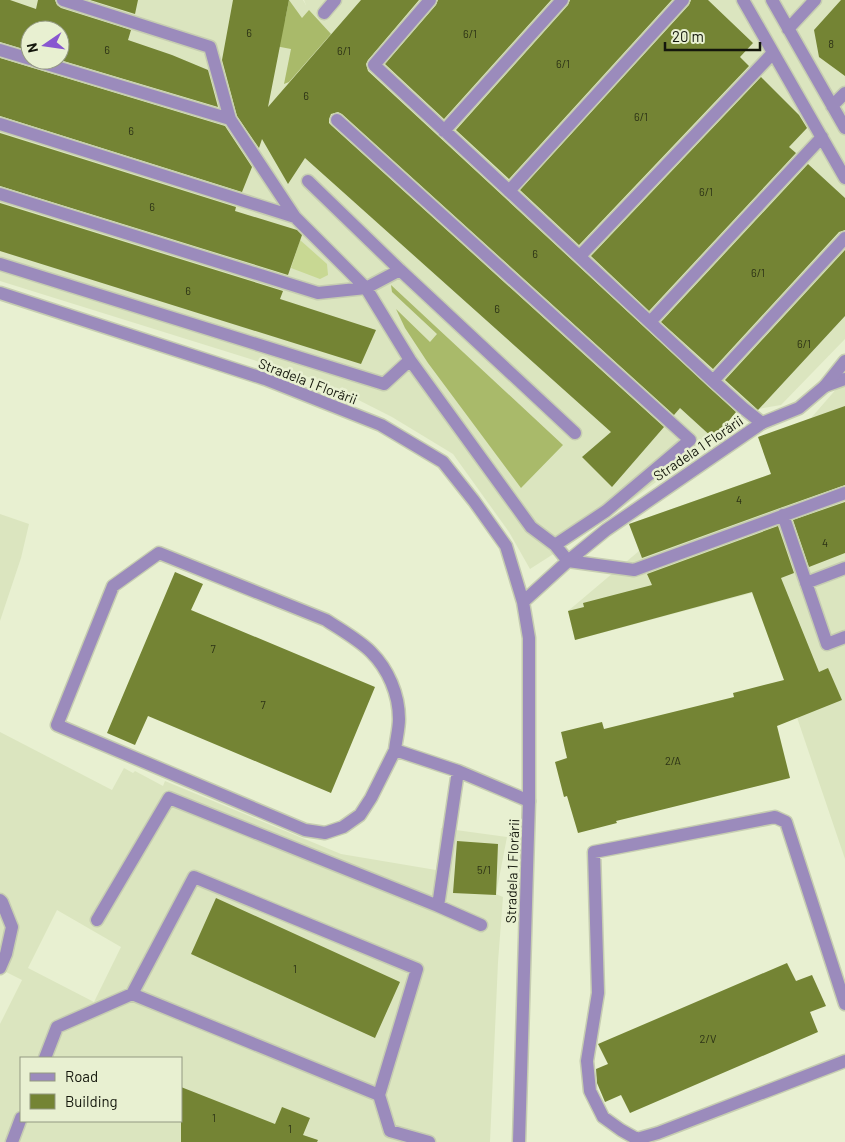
<svg xmlns="http://www.w3.org/2000/svg" width="845" height="1142" viewBox="0 0 845 1142" font-family="Barlow,sans-serif">
  <style>
    .built { fill: #dbe5bf; fill-rule: evenodd }
    .green { fill: #c8d893 }
    .forest { fill: #a9ba6a }
    .building { fill: #748434 }
    .lines { fill: none; stroke-linecap: round; stroke-linejoin: round }
    .lane-casing { stroke: #c6cdb1; stroke-width: 15 }
    .street-casing { stroke: #c6cdb1; stroke-width: 15 }
    .lane { stroke: #9b8bbc; stroke-width: 12 }
    .street { stroke: #9b8bbc; stroke-width: 12 }
    .labels { text-anchor: middle; dominant-baseline: central; stroke-width: 5; stroke-linejoin: round; paint-order: stroke }
    .number-label { font-size: 11px; fill: #2c3216 }
    .street-label { font-size: 14px; fill: #14170c; stroke: #e8f0d1 }
  </style>
  <rect width="100%" height="100%" fill="#e8f0d1"/>
  <path class="built" d="M0,0h303l3,5 -2,-5h541v339l-64,66 -46,8 -21,26 -120,89 -64,41 -21,-37 -56,-78 -61,-37 -71,-36 -321,-100zM30,30h30v30h-30z
    M845,379v480l-59,-174 -34,-92 -177,47 -7,-29 71,-60 -10,-27 142,-50 -11,-33 51,-23z
    M0,514l29,10 -8,34 -21,63z
    M0,732l112,58 12,-22 9,5 2,-2 28,15 2,-5 176,73 95,16 5,-42 66,9 -11,57 7,3 -5,65 -8,180h-490v-118l22,-44 -22,-11zM57,910l64,37 -27,55 -66,-34zM21,1058h160v63h-160z"/>
  <path class="green" d="M300,240l27,24 1,11 -8,4 -29,-11z"/>
  <path class="forest" d="M289,0l13,18 7,-8 22,24 -42,48 -5,2 7,-35 -21,-4 4,-27 11,2z
    M391,285l172,160 -42,43 -93,-125 -23,-35 -9,-19 34,33 7,-8 -45,-42z"/>
  <path class="building" d="M0,0h10l26,9 2,-9h17l2,5 4,3 70,22 -3,10 44,15 36,15 10,37 -158,-47v-30h-30v21l-30,-9z
    M90,0h48l-3,14z
    M233,0h56l-21,107 93,-107h58l-51,60 -2,4 2,7 368,341 -22,27 -34,-31 -6,7 -332,-301 -4,-2 -7,2 -2,5v4l3,3 332,301 -52,60 -30,-30 29,-25 -306,-274 -17,26 -26,-45 -3,9 -22,-32 -15,-56z
    M438,0h113l-107,119 -59,-55 51,-59z
    M570,0h102l-163,179 -53,-49 112,-125z
    M691,0h17l45,43 -13,14 9,9 -170,179 -59,-55 169,-185z
    M841,0h4v76l-26,-19 -5,-27z
    M0,58l225,68 27,41 -10,25 -242,-76z
    M761,77l38,38 8,13 -18,19 7,6 -147,158 -58,-55z
    M0,133l236,74 -1,4 62,19 5,5 -14,40 -288,-89z
    M808,164l37,34v32l-6,2 -126,137 -52,-47z
    M0,203l283,88 -3,8 96,31 -15,34 -361,-113z
    M845,250v66l-87,94 -33,-30z
    M845,406v79l-65,23 -138,50 -13,-34 142,-50 -13,-37z
    M845,502v51l-36,14 -16,-47z
    M778,526l16,47 -13,5 38,94 9,-4 14,32 -65,26 13,52 -174,43 1,2 -39,10 -11,-37 -3,1 -9,-35 12,-4 -6,-26 41,-10 2,7 130,-32 -1,-4 51,-13 -32,-88 -177,48 -7,-29 16,-4 -1,-4 69,-18 -5,-11z
    M175,572l28,12 -12,26 184,77 -44,106 -183,-77 -13,29 -28,-12z
    M457,841l41,3 -2,51 -43,-2z
    M216,898l184,84 -25,56 -184,-84z
    M787,963l9,18 16,-6 14,31 -16,6 8,20 -188,81 -9,-18 -16,7 -8,-19 -1,-14 12,-5 -10,-20z
    M181,1087l94,37 7,-17 28,11 -7,17 15,5 -1,2h-136z"/>
  <g class="lines">
    <defs>
      <path id="lane" d="M63,0l147,47 20,72 65,98 71,71 44,72 121,167 24,18 13,16 66,9 211,-77
        M430,0l-56,65 339,316 30,27 19,15
        M743,0l102,178
        M772,0l73,128
        M324,13l11,-13
        M788,29l27,-29
        M0,50l30,9
        M33,60l197,59
        M832,106l13,-13
        M337,120l353,320 -84,71 -51,34
        M0,124l295,93
        M444,131l118,-131
        M308,181l92,89
        M509,191l174,-191
        M0,194l318,99 48,-5 34,-18 175,163
        M580,256l193,-203
        M0,264l384,120 26,-24
        M650,322l172,-185
        M713,381l132,-143
        M825,386l20,-7
        M783,515l44,129 18,-7
        M806,583l39,-15
        M395,750l-24,48 -11,17 -17,12 -18,6 -20,-3 -248,-105 56,-139 46,-33 167,67c15,10 33,20 45,32 17,17 28,42 28,67 0,10 -3,21 -4,31l63,21 71,30
        M0,900l2,2 10,25 -6,27 -6,14
        M438,906l43,19
        M97,920l72,-122 269,108 20,-135
        M132,994l62,-117 223,92 -38,126
        M845,1004l-59,-182 -11,-5 -181,35 4,141 -11,68 3,30 13,26 18,13 16,9 21,-6 187,-72
        M45,1058l12,-31 75,-33 247,101 11,36 39,11
        M12,1142l9,-24"/>
      <path id="street" d="M0,293l265,86 116,46 62,37 31,39 32,45 17,56 6,36v163l-10,341
        M523,602l45,-41 38,-31 156,-107 37,-15 26,-22 20,-25"/>
    </defs>
    <use href="#lane" class="lane-casing"/>
    <use href="#street" class="street-casing"/>
    <use href="#lane" class="lane"/>
    <use href="#street" class="street"/>
  </g>
  <g class="labels">
    <g class="number-label">
      <text x="249" y="32">6</text>
      <text x="470" y="33">6/1</text>
      <text x="831" y="43">8</text>
      <text x="107" y="49">6</text>
      <text x="344" y="50">6/1</text>
      <text x="563" y="63">6/1</text>
      <text x="306" y="95">6</text>
      <text x="641" y="116">6/1</text>
      <text x="131" y="130">6</text>
      <text x="706" y="191">6/1</text>
      <text x="152" y="206">6</text>
      <text x="535" y="253">6</text>
      <text x="758" y="272">6/1</text>
      <text x="188" y="290">6</text>
      <text x="497" y="308">6</text>
      <text x="804" y="343">6/1</text>
      <text x="739" y="499">4</text>
      <text x="825" y="542">4</text>
      <text x="213" y="648">7</text>
      <text x="263" y="704">7</text>
      <text x="673" y="760">2/A</text>
      <text x="484" y="869">5/1</text>
      <text x="295" y="968">1</text>
      <text x="708" y="1038">2/V</text>
      <text x="214" y="1117">1</text>
      <text x="290" y="1128">1</text>
    </g>
    <g class="street-label">
      <text transform="translate(308 381) rotate(21)">Stradela 1 Florării</text>
      <text transform="translate(698 448) rotate(-34)">Stradela 1 Florării</text>
      <text transform="translate(512 871) rotate(-88)">Stradela 1 Florării</text>
    </g>
  </g>
  <rect x="20" y="1057" width="162" height="65" fill="#e8f0d1" stroke="#939982"/>
  <rect x="30" y="1073" width="25" height="8" fill="#9b8bbc" stroke="#939982"/>
  <text x="65" y="1082" font-size="15" fill="#14170c">Road</text>
  <rect x="30" y="1094" width="25" height="15" fill="#748434" stroke="#939982"/>
  <text x="65" y="1107" font-size="15" fill="#14170c">Building</text>
  <g transform="translate(45 45) rotate(257)"><circle r="24" fill="#e8f0d1" stroke="#939982"/>
  <path d="M0-4L9 19L0 12L-9 19Z" fill="#8857d0"/>
  <text y="-8" font-size="14" font-weight="bold" text-anchor="middle" fill="#14170c">N</text>
  </g>
  <path d="M665 42v8h95v-8" fill="none" stroke="#14170c" stroke-width="2.5"/>
  <text x="672" y="42" font-size="15" fill="#14170c" stroke="#e8f0d1" stroke-width="4" paint-order="stroke">20 m</text>
</svg>
